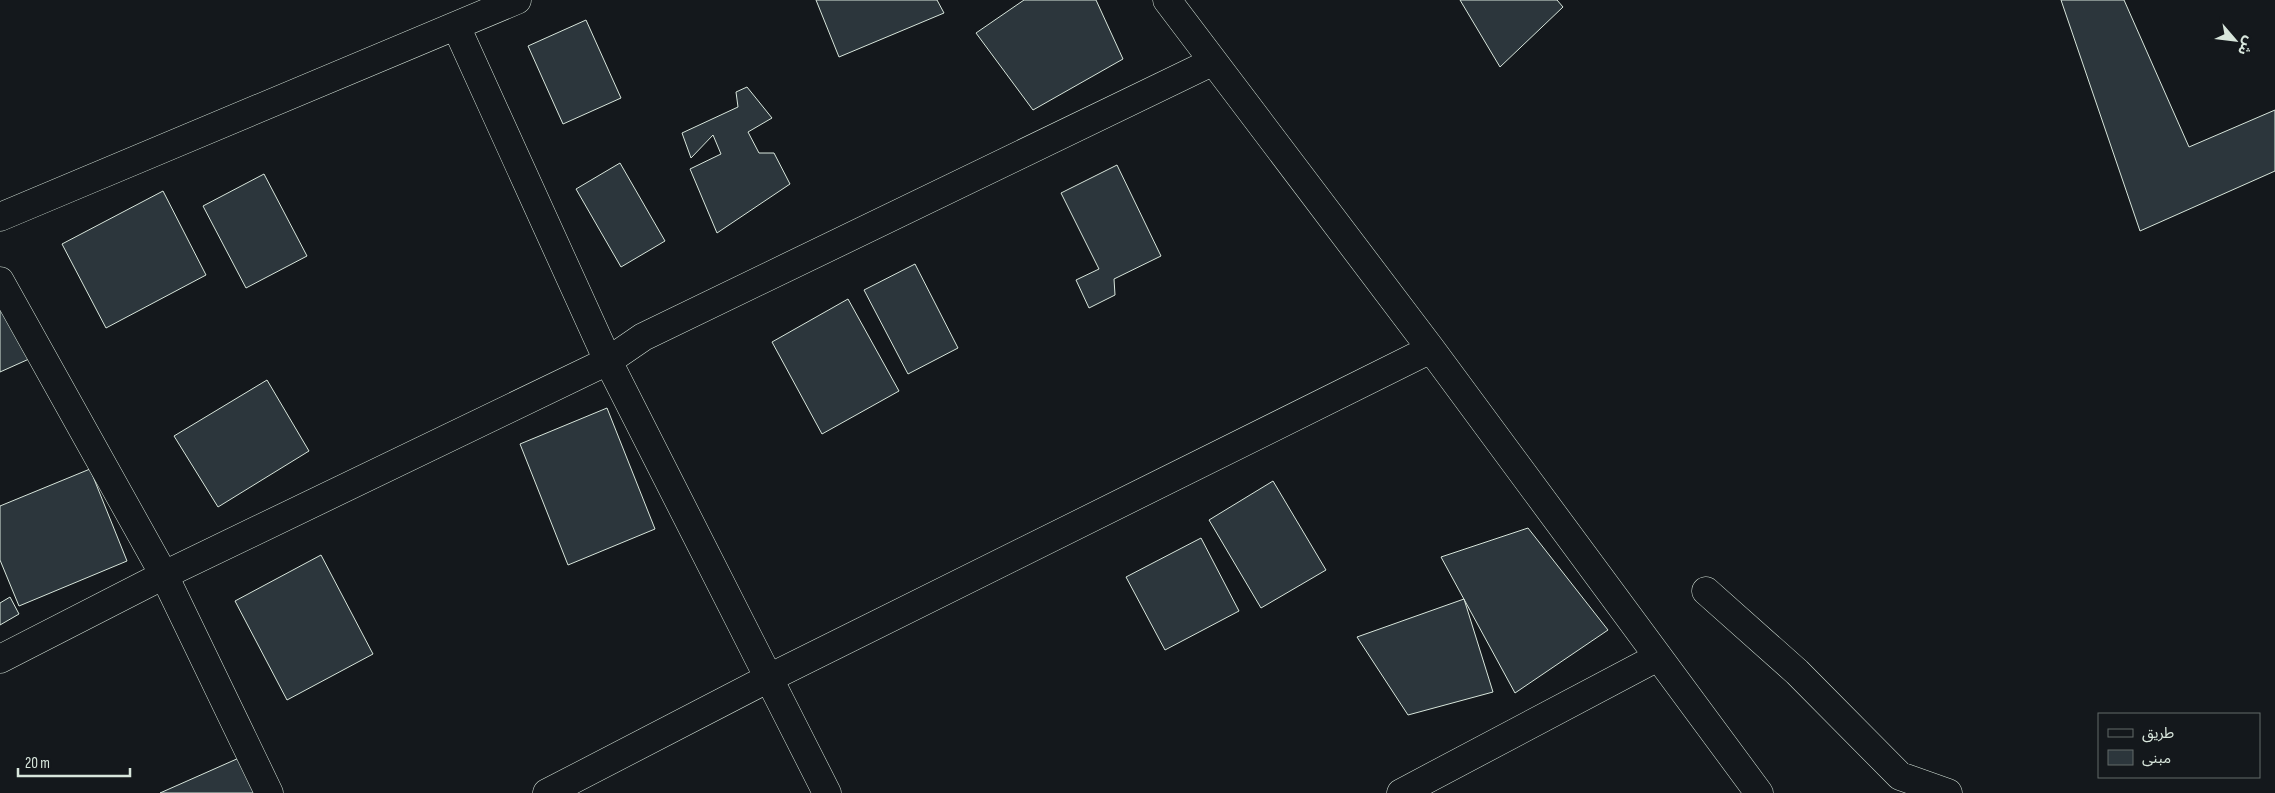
<svg xmlns="http://www.w3.org/2000/svg" width="2275" height="793" viewBox="0 0 2275 793" font-family="'Sofia Sans Condensed','Noto Sans Arabic',sans-serif">
  <style>
    .building { fill: #2c363c; stroke: #d8e6dc }
    .lines { fill: none; stroke-linecap: round; stroke-linejoin: round }
    .minor-casing { stroke: #d8e6dc; stroke-width: 29 }
    .minor { stroke: #14181c; stroke-width: 28 }
  </style>
  <rect width="100%" height="100%" fill="#14181c"/>
  <path class="building" d="M816,0h121l7,13 -105,44z
    M1024,0h72l27,59 -90,51 -57,-77z
    M1460,0h97l6,7 -63,60z
    M2061,0h63l65,147 86,-37v61l-135,60z
    M586,20l35,78 -58,26 -35,-78z
    M747,87l25,31 -24,14 11,21h15l16,31 -73,49 -27,-64 31,-15 -8,-19 -22,23 -9,-25 56,-26 -2,-15z
    M620,163l45,78 -44,26 -45,-78z
    M1117,165l44,91 -47,23 1,16 -26,13 -13,-28 23,-11 -38,-76z
    M264,174l43,82 -61,32 -43,-82z
    M163,191l43,84 -100,53 -44,-84z
    M915,264l43,84 -50,26 -44,-84z
    M0,296l29,63 -29,13z
    M848,299l51,92 -77,43 -50,-92z
    M267,380l42,71 -91,56 -44,-71z
    M607,408l48,121 -87,36 -48,-121z
    M90,469l37,92 -108,45 -19,-46v-54z
    M1273,481l53,89 -65,38 -52,-88z
    M1528,528l80,102 -93,63 -74,-136z
    M1201,538l38,73 -74,39 -39,-73z
    M321,555l52,99 -86,46 -52,-99z
    M10,597l9,17 -19,11v-22z
    M1464,599l29,93 -85,23 -51,-78z
    M239,758l15,35h-94z"/>
  <g class="lines">
    <defs>
      <path id="minor" d="M1167,0l264,349 328,444
        M456,26l152,335 219,432
        M0,217l517,-217
        M0,281l164,294 105,218
        M1706,591l91,81 103,104 48,17
        M0,659l164,-84 444,-214 35,-24 569,-275
        M547,793l222,-115 662,-329
        M1401,793l257,-136"/>
    </defs>
    <use href="#minor" class="minor-casing"/>
    <use href="#minor" class="minor"/>
  </g>
  <rect x="2098" y="713" width="162" height="65" fill="#14181c" stroke="#626a69"/>
  <rect x="2108" y="729" width="25" height="8" fill="#14181c" stroke="#626a69"/>
  <text x="2142" y="738" font-size="15" fill="#d8e6dc">طريق</text>
  <rect x="2108" y="750" width="25" height="15" fill="#2c363c" stroke="#626a69"/>
  <text x="2142" y="763" font-size="15" fill="#d8e6dc">مبنى</text>
  <g transform="translate(2235 40) rotate(118)" stroke="#14181c" stroke-width="4" paint-order="stroke">
  <path d="M0-4L9 19L0 12L-9 19Z" fill="#d8e6dc"/>
  <text y="-8" font-size="14" font-weight="bold" text-anchor="middle" fill="#d8e6dc">ش</text>
  </g>
  <path d="M18 768v8h112v-8" fill="none" stroke="#d8e6dc" stroke-width="2.5"/>
  <text x="25" y="768" font-size="15" fill="#d8e6dc" stroke="#14181c" stroke-width="4" paint-order="stroke">20 m</text>
</svg>
